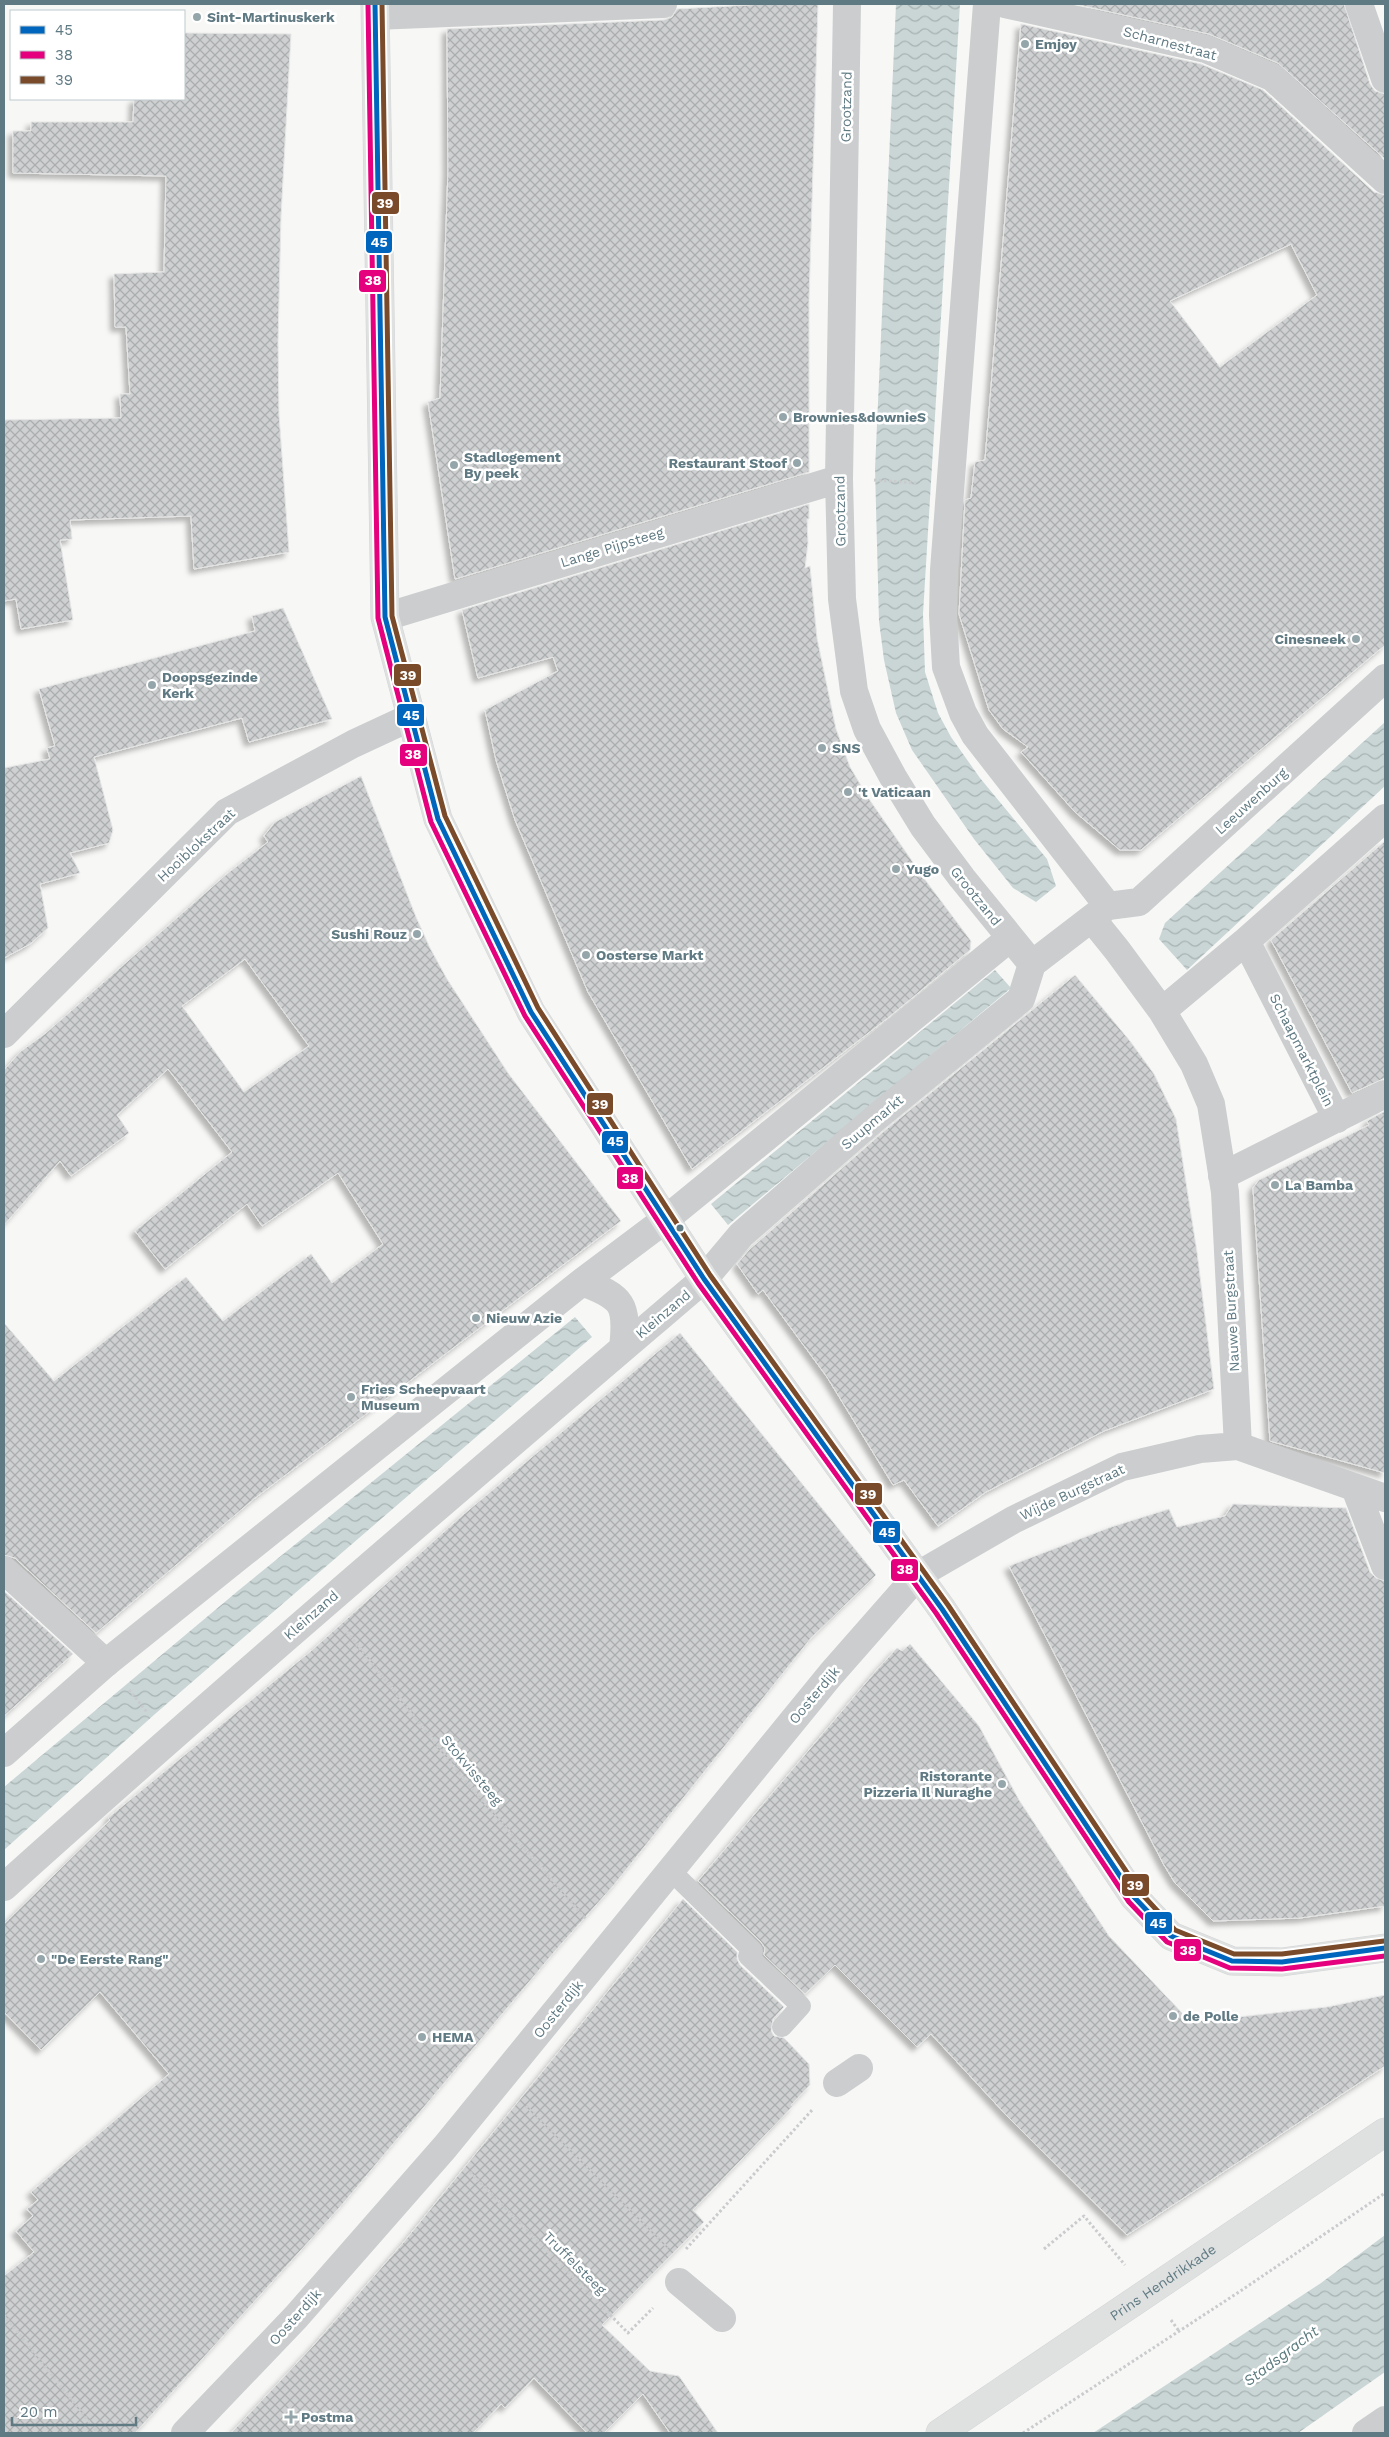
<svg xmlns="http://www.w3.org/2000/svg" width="1389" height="2437" viewBox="0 0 1389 2437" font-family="'Work Sans',sans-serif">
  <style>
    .water { fill: url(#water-waves) }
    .building { fill: url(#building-cross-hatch); stroke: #e6e6e6; fill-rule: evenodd; filter: url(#shadow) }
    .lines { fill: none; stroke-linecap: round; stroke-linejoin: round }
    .secondary-casing { stroke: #d4d5d6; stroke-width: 29 }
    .path { stroke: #c9cbcc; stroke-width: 3; stroke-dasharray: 2.5 2.5; stroke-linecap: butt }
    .service { stroke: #cbcdce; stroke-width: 20 }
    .pedestrian { stroke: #cbcdce; stroke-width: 28 }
    .minor { stroke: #cbcdce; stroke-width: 28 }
    .secondary { stroke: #dfe1e1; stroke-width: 28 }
    .bus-1-casing { stroke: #fff; stroke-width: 9 }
    .bus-2-casing { stroke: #fff; stroke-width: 9 }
    .bus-3-casing { stroke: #fff; stroke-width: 9 }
    .bus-1 { stroke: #0065bd; stroke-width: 5 }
    .bus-2 { stroke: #e5007d; stroke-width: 5 }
    .bus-3 { stroke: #7a4b2a; stroke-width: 5 }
    .poi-dot { fill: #95a6ab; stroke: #fff; stroke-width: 2 }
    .bus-dot { fill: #607a83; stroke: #fff; stroke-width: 2 }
    .labels { text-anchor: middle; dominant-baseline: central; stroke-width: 5; stroke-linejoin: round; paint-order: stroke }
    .poi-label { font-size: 14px; font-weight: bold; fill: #607a83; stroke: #fff; text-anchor: start }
    .street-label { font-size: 14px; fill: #607a83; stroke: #fff }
    .water-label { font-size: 15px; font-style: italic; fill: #5b7a7d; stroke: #fff }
    .line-badge { stroke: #fff; stroke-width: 2 }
    .badge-label { font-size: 14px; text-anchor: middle; font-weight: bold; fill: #fff }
  </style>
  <defs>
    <pattern id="water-waves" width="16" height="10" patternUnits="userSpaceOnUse" patternTransform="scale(1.25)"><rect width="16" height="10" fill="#cad6d6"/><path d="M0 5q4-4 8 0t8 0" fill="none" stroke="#a7b3b3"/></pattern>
    <pattern id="building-cross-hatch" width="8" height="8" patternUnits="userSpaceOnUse" patternTransform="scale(1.25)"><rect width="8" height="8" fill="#ced0d1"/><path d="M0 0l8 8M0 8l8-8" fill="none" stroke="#abaeaf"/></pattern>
    <filter id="shadow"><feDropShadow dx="-4.5" dy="4.5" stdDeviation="2.5" flood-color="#0004"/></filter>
  </defs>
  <rect width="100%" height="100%" fill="#f7f7f6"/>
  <path class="water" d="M896,4h64l-37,610 2,58 13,41 13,24 29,41 67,81 9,27 -20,16 -23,-14 -39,-49 -62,-89 -16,-37 -12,-53 -5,-39 -4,-152z
    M1385,722v64l-198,184 -28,-31 6,-16z
    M995,970l16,18 -283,237 -17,-21z
    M575,1317l17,20 -437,377 -151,136v-63l235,-197z
    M1385,2235v137l-87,61h-205l228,-150z"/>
  <path class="building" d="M768,4h50l-9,296v172l-354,107 -27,-177 12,-4 8,-227 -1,-142 217,-9 8,-3 5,-8z
    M1075,4h269l26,80 5,7 10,3v65l-107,-96 -69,-29z
    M1021,24l180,40 62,26 111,102 11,3v450l-244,205h-21l-45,-38 -54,-60 7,-5 -25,-18 -14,-19 -30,-96 6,-114 6,-2 4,-36 10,-2zM1291,244l26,51 -97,72 -50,-66z
    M184,33l107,1 -10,182 -3,126 1,73 10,137 -95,17 -3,-53 -121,4 2,19 -12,1 13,80 -52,9 -5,-30 -12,2v-181l117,-2 -1,-24h10l-4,-67h-11l-1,-53 50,-2 2,-96 -153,-3v-42h18v-9h102l1,-23h50z
    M809,504v15h-2l1,24 -3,25 5,-2 7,72 19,91 14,38 19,32 57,82 45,60 -1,9 -81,67 -197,152 -104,-177 -73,-172 -19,-60 -11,-50 73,-39 -5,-14 -75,21 -16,-68z
    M283,608l49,111 -83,23 -7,-24 -148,39 19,73 -4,13 -39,10 10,20 -40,11 8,44 -18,16 -26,14v-190l46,-9 -3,-11 8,-2 -16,-57 216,-58 -3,-15z
    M361,776l55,141 14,31 17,31 61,94 113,148 -366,277 -159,135 -81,-75 -11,-3v-232l50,58 132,-104 37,44 88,-67 21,29 51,-39 -45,-71 -76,53 -15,-22 -82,65 -30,-38 97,-79 -64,-83 -51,46 12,18 -58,43 -11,-15 -56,64v-155l16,-18 26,-19 182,-160 40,-31 -4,-6 11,-14zM245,959l64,87 -65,46 -62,-86z
    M1385,841v237l-33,15 -81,-153z
    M1075,975l55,66 24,33 22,45 21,133 17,137 -110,42 -118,61 -48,34 -34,-46 -11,5 -66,-108 -64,-87 -5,4 -21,-30 12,-14 134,-118z
    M1385,1111v362l-115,-32 -17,-253 6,-8 110,-55 -2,-4z
    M680,1333l196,242 -65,63 -198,248 -58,65 -215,256 -205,226h-131v-157l30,-24 -18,-21 17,-15 -6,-7 11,-9 -7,-8 138,-118 -69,-82 -59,58 -37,-38v-88l106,-104 -2,-2 203,-167 153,-137z
    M1233,1504l113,4 24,64 6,6 9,3v325l-85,12 -87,3 -38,-38 -11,-18 -155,-299 102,-39 58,-18 8,18 48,-11z
    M4,1591l69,63 -69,62z
    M910,1644l69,82 40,74 90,136 75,79 19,6 124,-14 58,-12v71l-258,169 -119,-118 -77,-83 -14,13 -82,-82 -30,29 -41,-39 1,-7 -4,-6 -63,-61 177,-209 22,-24 5,3z
    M683,1899l54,53v7l3,6 44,42 -11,12 -2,12 3,5 10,2 25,26 1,21 -19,20 2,1 -100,104 11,12 -102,103 48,46 29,5 39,57h-48l-27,-39 -39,39h-17l-53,-55 -29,30 -4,-4 -28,29h-242l82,-87 90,-103z"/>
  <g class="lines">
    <defs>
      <g id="secondary">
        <path d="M375,4l10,613 53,202 93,193 173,267 238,330 192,288 37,39 61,25 50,1 103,-14"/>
        <path id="s1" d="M940,2433l445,-301"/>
      </g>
    </defs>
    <use href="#secondary" class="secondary-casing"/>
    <path class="path" d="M874,480l42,3
      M347,1632l120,151 119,136
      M129,1690l18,22
      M526,2106l142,142
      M470,2172l158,161 25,-25
      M686,2249l127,-140
      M1044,2249l40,-33 41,49
      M4,2315l94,118
      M1171,2320l8,11
      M1023,2433l216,-141 146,-99"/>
    <path class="service" d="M671,1871l82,80 -5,5 53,50 -19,21"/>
    <path class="pedestrian" d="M847,4l-8,475 3,120 12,92 13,38 26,48 30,49 39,52 70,86
      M987,4l-43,566 -1,45 3,52 17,46 12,22 133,171
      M1005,4l201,45 66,28 113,103
      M1359,4l26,75
      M375,16l288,-12
      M385,617l454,-138
      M1108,906l31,-4 246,-224
      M1092,919l25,31 45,61 84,-70 91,178
      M1246,941l139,-123
      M1032,964l73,-56
      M1162,1011l32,53 17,40 14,88 13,254
      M1222,1176l163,-82
      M666,1219l344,-281
      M704,1279l37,-44 132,-115 148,-121 11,-35
      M1355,1488l30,78
      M4,1570l102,93
      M837,2083l22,-15
      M679,2282l43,36
      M185,2433l111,-116 149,-170 386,-473 87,-99 95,-55 109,-53 78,-18 38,-3 147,52"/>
    <path class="minor" d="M4,1034l223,-222 126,-68 58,-27
      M582,1282c41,15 46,22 41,66
      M4,1753l102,-90 476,-381 84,-63
      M4,1887c230,-207 465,-407 700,-608
      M1366,2433l19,-13"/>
    <use href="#secondary" class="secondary"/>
    <defs>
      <path id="bus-1" d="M375,4l10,613 53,202 93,193 173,267 238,330 192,288 37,39 61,25 50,1 103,-14"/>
      <path id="bus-2" d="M368,4l10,614 53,204 94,194 173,267 238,330 193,289 38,40 63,26 52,1 103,-13"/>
      <path id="bus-3" d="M382,4l10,612 53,200 93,192 172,267 238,330 192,287 35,38 59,24h48l102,-13"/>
    </defs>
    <use href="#bus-1" class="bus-1-casing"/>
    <use href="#bus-2" class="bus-2-casing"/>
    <use href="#bus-3" class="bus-3-casing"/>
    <use href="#bus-1" class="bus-1"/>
    <use href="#bus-2" class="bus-2"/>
    <use href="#bus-3" class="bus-3"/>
  </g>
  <g class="poi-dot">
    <circle cx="197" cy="17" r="5"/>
    <circle cx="1025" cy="44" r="5"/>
    <circle cx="783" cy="417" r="5"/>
    <circle cx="797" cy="463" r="5"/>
    <circle cx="454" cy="465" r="5"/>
    <circle cx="1356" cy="639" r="5"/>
    <circle cx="152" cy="685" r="5"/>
    <circle cx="822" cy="748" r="5"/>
    <circle cx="848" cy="792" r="5"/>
    <circle cx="896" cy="869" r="5"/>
    <circle cx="417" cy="934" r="5"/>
    <circle cx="586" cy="955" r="5"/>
    <circle cx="1275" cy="1185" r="5"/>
    <circle cx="476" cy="1318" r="5"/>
    <circle cx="351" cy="1397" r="5"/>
    <circle cx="1002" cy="1784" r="5"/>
    <circle cx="41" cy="1959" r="5"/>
    <circle cx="1173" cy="2016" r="5"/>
    <circle cx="422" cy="2037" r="5"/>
    <path d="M288.5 2409.5h5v5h5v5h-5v5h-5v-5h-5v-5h5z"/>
  </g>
  <circle class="bus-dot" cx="680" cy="1228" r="4.5"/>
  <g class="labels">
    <g class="poi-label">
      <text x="207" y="17">Sint-Martinuskerk</text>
      <text x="1035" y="44">Emjoy</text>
      <text x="793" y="417">Brownies&amp;downieS</text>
      <text x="464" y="457">Stadlogement<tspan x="464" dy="16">By peek</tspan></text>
      <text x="787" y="463" text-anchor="end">Restaurant Stoof</text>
      <text x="1346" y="639" text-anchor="end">Cinesneek</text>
      <text x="162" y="677">Doopsgezinde<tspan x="162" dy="16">Kerk</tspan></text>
      <text x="832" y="748">SNS</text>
      <text x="858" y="792">'t Vaticaan</text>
      <text x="906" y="869">Yugo</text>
      <text x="407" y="934" text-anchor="end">Sushi Rouz</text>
      <text x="596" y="955">Oosterse Markt</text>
      <text x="1285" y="1185">La Bamba</text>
      <text x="486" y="1318">Nieuw Azie</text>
      <text x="361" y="1389">Fries Scheepvaart<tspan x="361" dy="16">Museum</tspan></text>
      <text x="992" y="1776" text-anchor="end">Ristorante<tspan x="992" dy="16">Pizzeria Il Nuraghe</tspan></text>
      <text x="51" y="1959">"De Eerste Rang"</text>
      <text x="1183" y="2016">de Polle</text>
      <text x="432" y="2037">HEMA</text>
      <text x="301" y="2417">Postma</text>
    </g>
    <g class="street-label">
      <text transform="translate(1170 43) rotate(15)">Scharnestraat</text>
      <text transform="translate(846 107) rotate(-89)">Grootzand</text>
      <text transform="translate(840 511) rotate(-91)">Grootzand</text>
      <text transform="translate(612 547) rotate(-17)">Lange Pijpsteeg</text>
      <text transform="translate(1251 801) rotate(-42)">Leeuwenburg</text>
      <text transform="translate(196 845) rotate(-43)">Hooiblokstraat</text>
      <text transform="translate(976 896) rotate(51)">Grootzand</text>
      <text transform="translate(1302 1050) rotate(63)">Schaapmarktplein</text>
      <text transform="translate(872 1122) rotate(-40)">Suupmarkt</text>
      <text transform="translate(1231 1311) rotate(-93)">Nauwe Burgstraat</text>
      <text transform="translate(663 1314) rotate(-40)">Kleinzand</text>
      <text transform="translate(1072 1492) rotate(-25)">Wijde Burgstraat</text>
      <text transform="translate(311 1615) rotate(-41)">Kleinzand</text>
      <text transform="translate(814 1695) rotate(-50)">Oosterdijk</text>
      <text transform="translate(472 1770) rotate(50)">Stokvissteeg</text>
      <text transform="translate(558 2009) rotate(-51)">Oosterdijk</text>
      <text transform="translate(575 2263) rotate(45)">Truffelsteeg</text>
      <text stroke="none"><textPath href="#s1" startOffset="269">Prins Hendrikkade</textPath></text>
      <text transform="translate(295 2317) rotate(-48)">Oosterdijk</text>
    </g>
    <g class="water-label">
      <text transform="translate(1281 2356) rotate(-37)">Stadsgracht</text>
    </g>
  </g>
  <g class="line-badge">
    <rect x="371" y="191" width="29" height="24" rx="5" fill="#7a4b2a"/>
    <rect x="365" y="230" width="28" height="24" rx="5" fill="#0065bd"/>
    <rect x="358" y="269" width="29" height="24" rx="5" fill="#e5007d"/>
    <rect x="393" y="663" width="29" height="24" rx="5" fill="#7a4b2a"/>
    <rect x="396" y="703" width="29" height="24" rx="5" fill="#0065bd"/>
    <rect x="399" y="743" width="29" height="24" rx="5" fill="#e5007d"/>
    <rect x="586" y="1092" width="28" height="24" rx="5" fill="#7a4b2a"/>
    <rect x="601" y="1130" width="28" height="24" rx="5" fill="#0065bd"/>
    <rect x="616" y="1166" width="28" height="24" rx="5" fill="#e5007d"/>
    <rect x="854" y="1482" width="29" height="24" rx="5" fill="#7a4b2a"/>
    <rect x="872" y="1520" width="29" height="24" rx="5" fill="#0065bd"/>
    <rect x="890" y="1558" width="29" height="24" rx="5" fill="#e5007d"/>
    <rect x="1121" y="1873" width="29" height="24" rx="5" fill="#7a4b2a"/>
    <rect x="1144" y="1911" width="29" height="24" rx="5" fill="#0065bd"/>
    <rect x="1173" y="1938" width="29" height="24" rx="5" fill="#e5007d"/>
  </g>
  <g class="badge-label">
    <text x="385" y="208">39</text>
    <text x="379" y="247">45</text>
    <text x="373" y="285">38</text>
    <text x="408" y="680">39</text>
    <text x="411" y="720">45</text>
    <text x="413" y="759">38</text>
    <text x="600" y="1109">39</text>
    <text x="615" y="1146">45</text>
    <text x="630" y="1183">38</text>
    <text x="868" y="1499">39</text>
    <text x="887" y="1537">45</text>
    <text x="905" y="1574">38</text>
    <text x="1135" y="1890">39</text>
    <text x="1158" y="1928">45</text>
    <text x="1188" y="1955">38</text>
  </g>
  <rect width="1389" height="2437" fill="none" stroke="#607a83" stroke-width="10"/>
  <rect x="10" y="10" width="175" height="90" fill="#ffffff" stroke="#bfcacd"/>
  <rect x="20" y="26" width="25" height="8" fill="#0065bd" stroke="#bfcacd"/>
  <text x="55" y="35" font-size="15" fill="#607a83">45</text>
  <rect x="20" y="51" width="25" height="8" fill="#e5007d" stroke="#bfcacd"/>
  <text x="55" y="60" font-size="15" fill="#607a83">38</text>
  <rect x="20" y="76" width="25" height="8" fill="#7a4b2a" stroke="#bfcacd"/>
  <text x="55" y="85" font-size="15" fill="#607a83">39</text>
  <path d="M12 2417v8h124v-8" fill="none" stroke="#607a83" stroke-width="2.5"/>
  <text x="20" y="2417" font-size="15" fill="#607a83" stroke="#ffffff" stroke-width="4" paint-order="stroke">20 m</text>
</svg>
